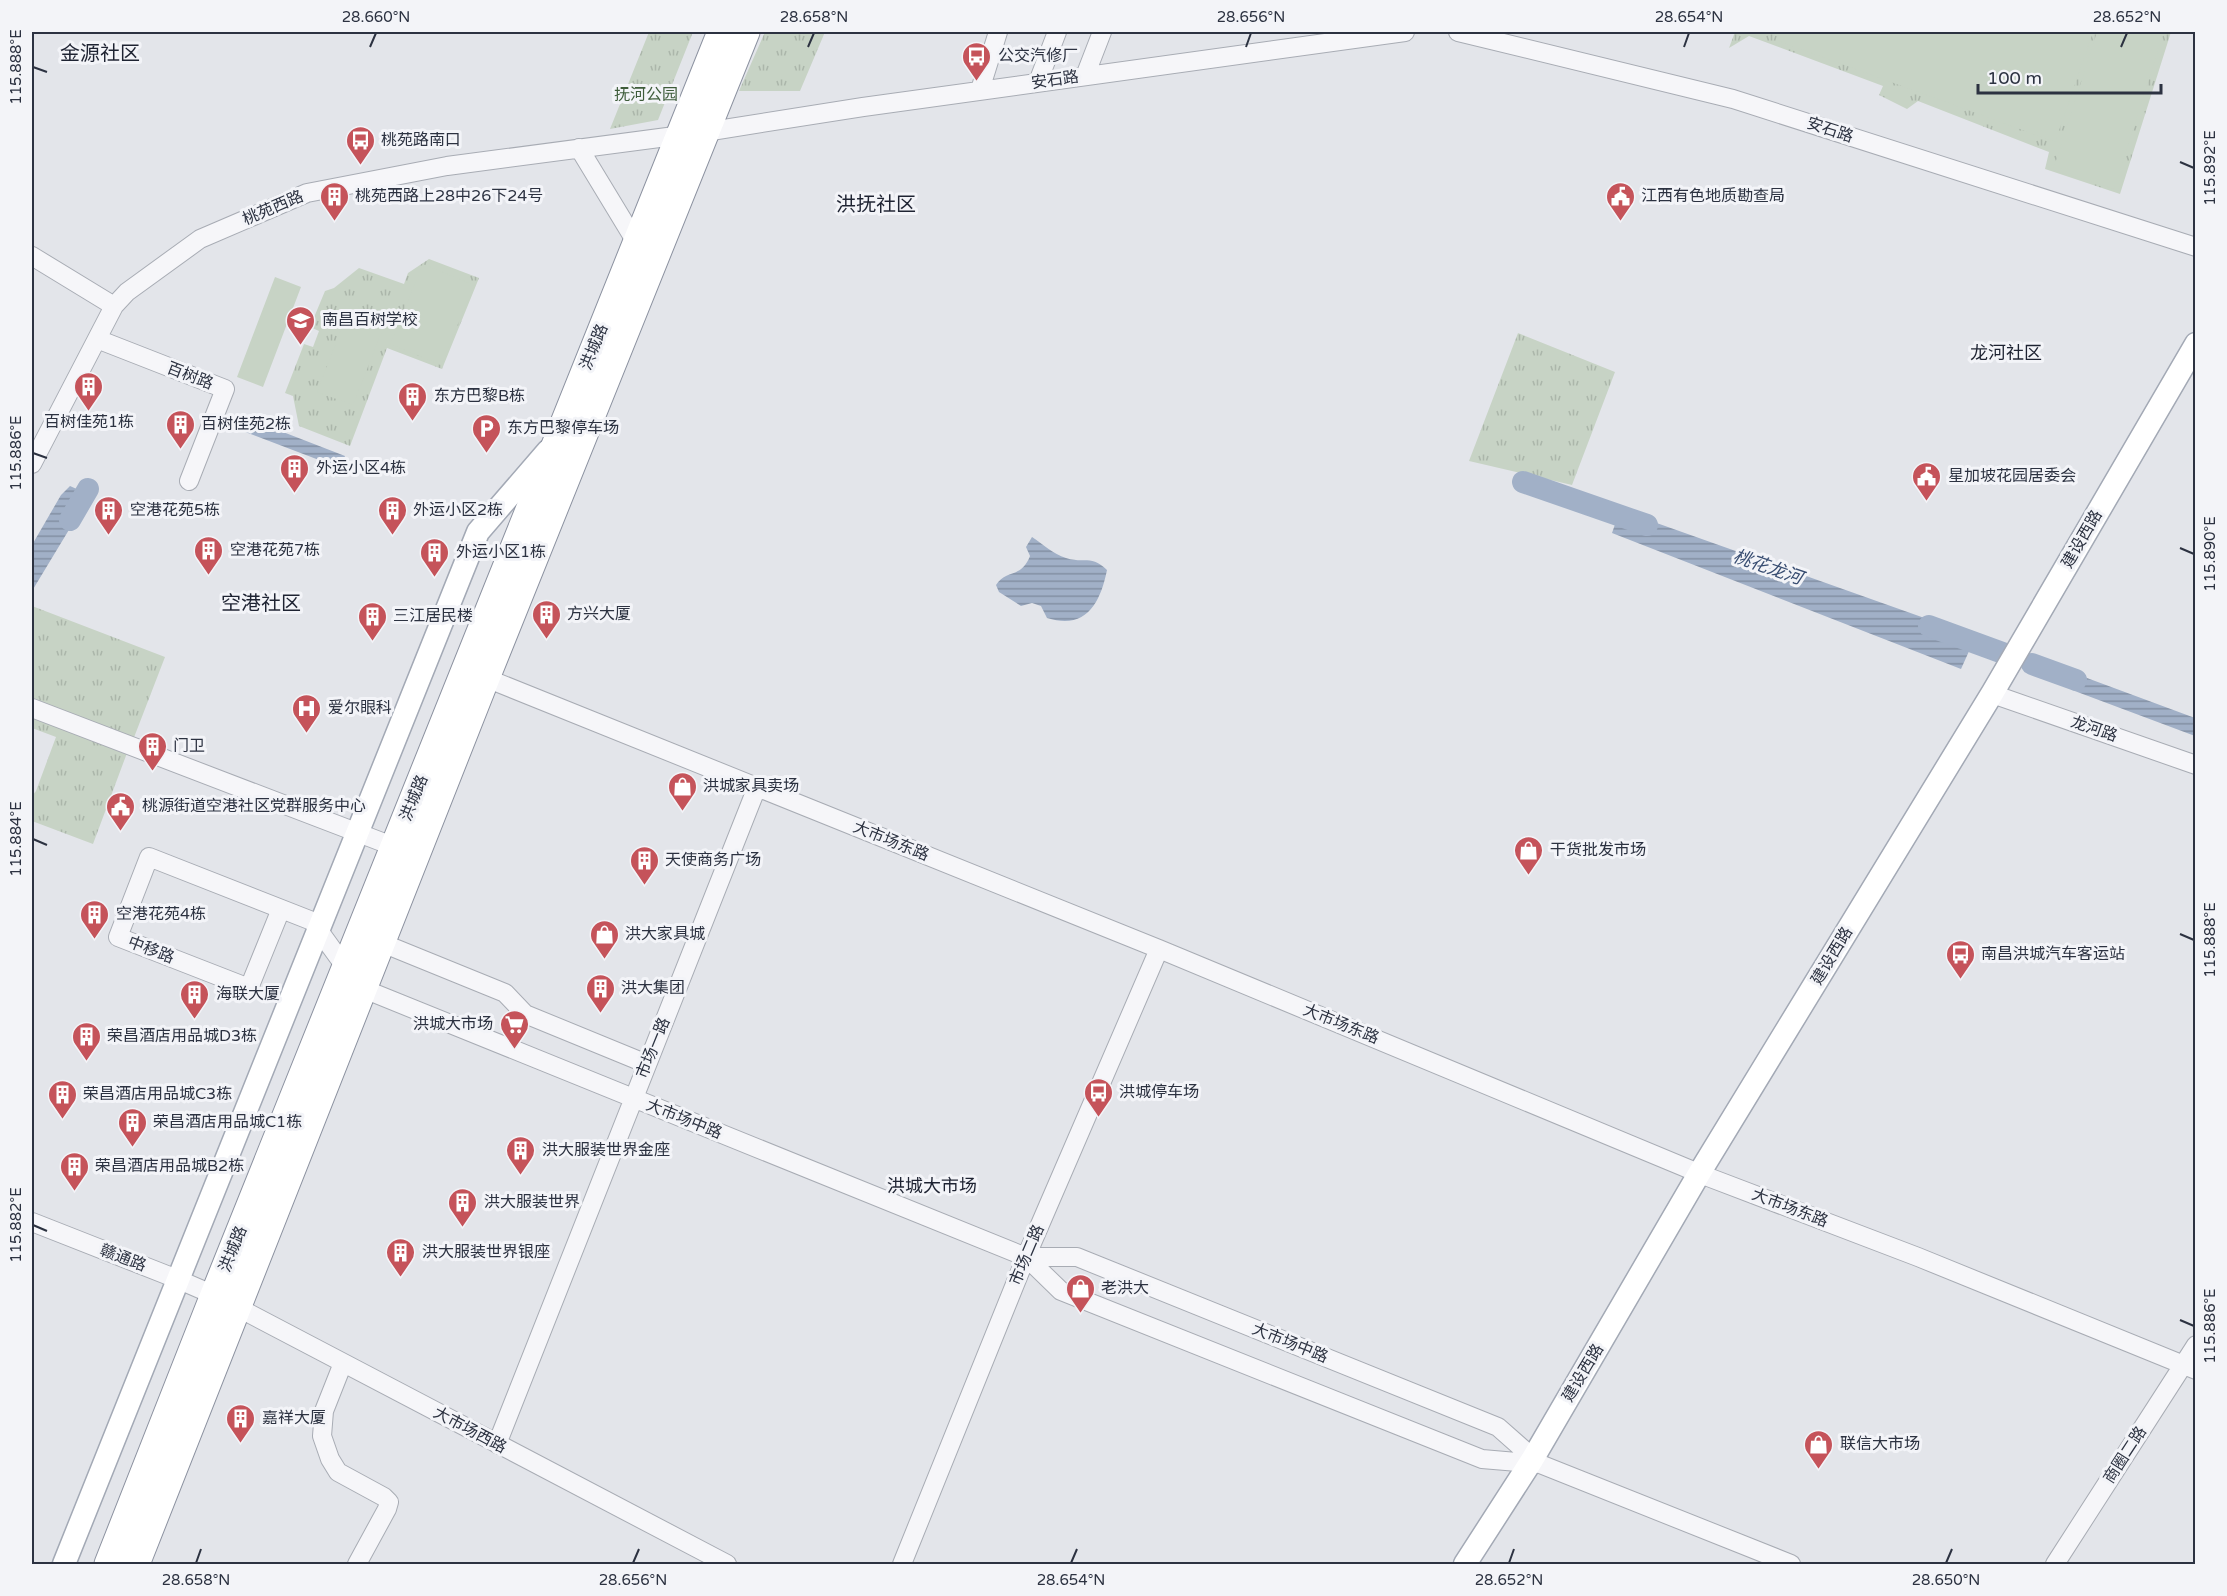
<svg xmlns="http://www.w3.org/2000/svg" width="2227" height="1596" viewBox="0 0 2227 1596" font-family="'Varela Round','Noto Sans SC',sans-serif">
  <style>
    .grass { fill: url(#grass-tufts) }
    .garden { fill: #c7d3c5 }
    .water { fill: url(#water-rules) }
    .lines { fill: none; stroke-linecap: round; stroke-linejoin: round }
    .river { stroke: #a1b0c7; stroke-width: 22 }
    .minor-casing { stroke: #a8acb4; stroke-width: 20 }
    .major-casing { stroke: #a3a9b5; stroke-width: 25 }
    .highway-casing { stroke: #8c92a0; stroke-width: 29 }
    .minor { stroke: #f6f6f9; stroke-width: 18 }
    .major { stroke: #fff; stroke-width: 22 }
    .highway { stroke: #fff; stroke-width: 27 }
    .ticks { fill: none; stroke: #2c3241; stroke-width: 2 }
    .labels { text-anchor: middle; dominant-baseline: central; stroke-width: 6; stroke-linejoin: round; paint-order: stroke }
    .poi-label { font-size: 16px; fill: #2c3241; stroke: #f3f4f8; text-anchor: start }
    .street-label { font-size: 16px; fill: #2c3241; stroke: #f3f4f8 }
    .park-label { font-size: 16px; fill: #3e5c3a; stroke: #f3f4f8 }
    .neighbourhood-label { font-size: 18px; fill: #1e2332; stroke: #f3f4f8 }
    .water-label { font-size: 18px; font-style: italic; fill: #394e72; stroke: #f3f4f8 }
    .quarter-label { font-size: 20px; fill: #1e2332; stroke: #f3f4f8 }
    .neatline { fill: none; stroke: #2c3241; stroke-width: 2 }
    .ticks-label { font-size: 15px; text-anchor: middle; fill: #2c3241 }
  </style>
  <defs>
    <pattern id="grass-tufts" width="24" height="20" patternUnits="userSpaceOnUse" patternTransform="scale(1.5)"><rect width="24" height="20" fill="#c7d3c5"/><path d="M3 7l-1-3M5 7V3M7 7l1-3M15 17l-1-3M17 17v-4M19 17l1-3" fill="none" stroke="#abb6aa"/></pattern>
    <pattern id="water-rules" width="6" height="5" patternUnits="userSpaceOnUse" patternTransform="scale(1.5)"><rect width="6" height="5" fill="#a1b0c7"/><path d="M0 2.5h6" fill="none" stroke="#8390a3"/></pattern>
  </defs>
  <rect width="100%" height="100%" fill="#e3e5ea"/>
  <path class="grass" d="M649,32h44l-35,88 -48,9z
    M765,32h60l-25,59h-61z
    M1735,32h436l-51,162 -75,-25 4,-17 -131,-51 -11,8 -28,-14 4,-9 -134,-50 -20,12z
    M429,259l50,19 -37,91 -55,-21 -37,98 -51,-20 -6,-30 -8,-3 19,-49 9,3 6,-16 -9,-4 15,-36 9,-3 25,-20 45,16 4,-11z
    M1518,333l97,39 -43,113 -103,-24z
    M32,606l133,51 -32,83 -101,-39z
    M32,718l95,35 -34,91 -61,-23v-25l4,-5 20,-54 -24,-9z"/>
  <path class="garden" d="M1779,32h314l-38,110 -279,-102z
    M2097,32h67l-50,157 -61,-19z
    M423,264l51,21 -33,80 -51,-21z
    M275,277l26,10 -38,100 -26,-10z
    M351,304l36,14 -34,87 -36,-13z"/>
  <path class="water" d="M244,417l101,39 -5,12 -100,-38z
    M70,486l20,9 -58,96v-46l29,-50z
    M1620,510l327,116 23,23 -9,20 -349,-136z
    M1032,537c11,7 21,17 34,21 18,6 25,-4 41,12 -7,34 -21,60 -60,48l-6,-12 -9,-3 -11,3 -22,-14 -3,-7c10,-16 25,-6 34,-29l-4,-9z
    M2033,658l162,60v18l-123,-46z"/>
  <g class="lines">
    <path class="river" d="M1523,482l124,43
      M70,520l18,-31
      M1929,626l82,30
      M2032,664l44,16"/>
    <defs>
      <path id="minor" d="M1458,32l275,67 463,148
        M1085,76l17,-44
        M1038,82l19,-50
        M980,90l18,-58
        M579,148l57,94
        M32,256l82,50
        M97,339l128,50 -36,92
        M32,464l82,-158 13,-14 73,-53 107,-46 140,-27 258,-34 158,-25 542,-75
        M486,678l673,271 549,228 210,80 278,113
        M1993,692l8,5 195,68
        M32,708l363,139
        M281,909l-32,79 -131,-51 31,-80 163,64 34,47
        M382,943l123,50 20,21 122,50
        M354,985l672,272 35,34 421,168 58,5 251,100
        M32,1222l145,57 37,16 513,269
        M1026,1257h51l421,170 42,37
        M343,1363l-19,48 -2,25 8,23 8,13 46,25 5,5 -2,7 -30,55
        M497,1444l260,-657
        M902,1564l124,-307 133,-308
        M2055,1564l141,-219"/>
      <path id="major" d="M64,1564l414,-1032 70,-81
        M1465,1564l67,-104 168,-288 293,-480 203,-348"/>
      <path id="highway" d="M108,1564l106,-269 507,-1263
        M136,1564l350,-886 260,-646"/>
    </defs>
    <use href="#minor" class="minor-casing"/>
    <use href="#major" class="major-casing"/>
    <use href="#highway" class="highway-casing"/>
    <use href="#minor" class="minor"/>
    <use href="#major" class="major"/>
    <use href="#highway" class="highway"/>
  </g>
  <path class="ticks" d="M370,47l6,-14M808,47l6,-14M1246,47l5,-14M1684,47l5,-14M2121,47l6,-14M33,67l14,5M2180,162l14,6M33,453l14,5M2180,548l14,6M33,839l14,6M2180,934l14,6M33,1225l14,6M2180,1320l14,6M196,1563l5,-14M633,1563l6,-14M1071,1563l6,-14M1509,1563l5,-14M1946,1563l6,-14"/>
  <defs>
    <symbol id="bus-pin" viewBox="-11 -11 22 30"><path d="M0 17L-7.5 6A9.5 9.5 0 1 1 7.5 6Z" fill="#c5535a" stroke="#f3f4f8"/><path d="M-5-6H5V4H4V6H2V4H-2V6H-4V4H-5ZM-3.5-4V0h7V-4ZM-3.5 1.2v1.5H-2V1.2ZM2 1.2v1.5H3.5V1.2Z" fill="#fff"/></symbol>
    <symbol id="building-pin" viewBox="-11 -11 22 30"><path d="M0 17L-7.5 6A9.5 9.5 0 1 1 7.5 6Z" fill="#c5535a" stroke="#f3f4f8"/><path d="M-4-6H4V6H1V3H-1V6H-4ZM-2.5-4.3h1.7v1.8h-1.7ZM.8-4.3h1.7v1.8H.8ZM-2.5-1h1.7V.8h-1.7ZM.8-1h1.7V.8H.8Z" fill="#fff"/></symbol>
    <symbol id="civic-pin" viewBox="-11 -11 22 30"><path d="M0 17L-7.5 6A9.5 9.5 0 1 1 7.5 6Z" fill="#c5535a" stroke="#f3f4f8"/><path d="M-.6-6.5H3V-4.5H.6V-3L4-1V1h2V6H-6V1h2V-1L-.6-3ZM-1.2 2.5V6h2.4V2.5Z" fill="#fff"/></symbol>
    <symbol id="school-pin" viewBox="-11 -11 22 30"><path d="M0 17L-7.5 6A9.5 9.5 0 1 1 7.5 6Z" fill="#c5535a" stroke="#f3f4f8"/><path d="M0-5L7-2L0 1L-7-2ZM-4 1L0 2.5L4 1V4Q0 6-4 4Z" fill="#fff"/></symbol>
    <symbol id="parking-pin" viewBox="-11 -11 22 30"><path d="M0 17L-7.5 6A9.5 9.5 0 1 1 7.5 6Z" fill="#c5535a" stroke="#f3f4f8"/><path d="M-3.5-5.5H1a3.5 3.5 0 0 1 0 7H-1V5.5H-3.5ZM-1-3.4V-.6H.8a1.4 1.4 0 0 0 0-2.8Z" fill="#fff"/></symbol>
    <symbol id="hospital-pin" viewBox="-11 -11 22 30"><path d="M0 17L-7.5 6A9.5 9.5 0 1 1 7.5 6Z" fill="#c5535a" stroke="#f3f4f8"/><path d="M-5-5h3v3.5h4V-5h3V5h-3V1.5h-4V5h-3Z" fill="#fff"/></symbol>
    <symbol id="shop-pin" viewBox="-11 -11 22 30"><path d="M0 17L-7.5 6A9.5 9.5 0 1 1 7.5 6Z" fill="#c5535a" stroke="#f3f4f8"/><path d="M-5-2.5h2.3a2.7 3.5 0 0 1 5.4 0H5L5.5 6h-11ZM-1.5-2.5h3a1.5 2.3 0 0 0-3 0Z" fill="#fff"/></symbol>
    <symbol id="supermarket-pin" viewBox="-11 -11 22 30"><path d="M0 17L-7.5 6A9.5 9.5 0 1 1 7.5 6Z" fill="#c5535a" stroke="#f3f4f8"/><path d="M-6-5.5h2.5l.6 2H6L4.5 2H-2.5L-4.4-4H-6ZM-1.5 3.2a1.3 1.3 0 1 0 .1 0ZM3 3.2a1.3 1.3 0 1 0 .1 0Z" fill="#fff"/></symbol>
  </defs>
  <g fill-rule="evenodd">
    <use href="#bus-pin" x="960" y="40" width="33" height="45"/>
    <use href="#bus-pin" x="344" y="124" width="33" height="45"/>
    <use href="#building-pin" x="318" y="180" width="33" height="45"/>
    <use href="#civic-pin" x="1604" y="180" width="33" height="45"/>
    <use href="#school-pin" x="284" y="304" width="33" height="45"/>
    <use href="#building-pin" x="72" y="370" width="33" height="45"/>
    <use href="#building-pin" x="396" y="380" width="33" height="45"/>
    <use href="#building-pin" x="164" y="408" width="33" height="45"/>
    <use href="#parking-pin" x="470" y="412" width="33" height="45"/>
    <use href="#building-pin" x="278" y="452" width="33" height="45"/>
    <use href="#civic-pin" x="1910" y="460" width="33" height="45"/>
    <use href="#building-pin" x="92" y="494" width="33" height="45"/>
    <use href="#building-pin" x="376" y="494" width="33" height="45"/>
    <use href="#building-pin" x="192" y="534" width="33" height="45"/>
    <use href="#building-pin" x="418" y="536" width="33" height="45"/>
    <use href="#building-pin" x="530" y="598" width="33" height="45"/>
    <use href="#building-pin" x="356" y="600" width="33" height="45"/>
    <use href="#hospital-pin" x="290" y="692" width="33" height="45"/>
    <use href="#building-pin" x="136" y="730" width="33" height="45"/>
    <use href="#shop-pin" x="666" y="770" width="33" height="45"/>
    <use href="#civic-pin" x="104" y="790" width="33" height="45"/>
    <use href="#shop-pin" x="1512" y="834" width="33" height="45"/>
    <use href="#building-pin" x="628" y="844" width="33" height="45"/>
    <use href="#building-pin" x="78" y="898" width="33" height="45"/>
    <use href="#shop-pin" x="588" y="918" width="33" height="45"/>
    <use href="#bus-pin" x="1944" y="938" width="33" height="45"/>
    <use href="#building-pin" x="584" y="972" width="33" height="45"/>
    <use href="#building-pin" x="178" y="978" width="33" height="45"/>
    <use href="#supermarket-pin" x="498" y="1008" width="33" height="45"/>
    <use href="#building-pin" x="70" y="1020" width="33" height="45"/>
    <use href="#bus-pin" x="1082" y="1076" width="33" height="45"/>
    <use href="#building-pin" x="46" y="1078" width="33" height="45"/>
    <use href="#building-pin" x="116" y="1106" width="33" height="45"/>
    <use href="#building-pin" x="504" y="1134" width="33" height="45"/>
    <use href="#building-pin" x="58" y="1150" width="33" height="45"/>
    <use href="#building-pin" x="446" y="1186" width="33" height="45"/>
    <use href="#building-pin" x="384" y="1236" width="33" height="45"/>
    <use href="#shop-pin" x="1064" y="1272" width="33" height="45"/>
    <use href="#building-pin" x="224" y="1402" width="33" height="45"/>
    <use href="#shop-pin" x="1802" y="1428" width="33" height="45"/>
  </g>
  <g class="labels">
    <g class="poi-label">
      <text x="998" y="56">公交汽修厂</text>
      <text x="381" y="140">桃苑路南口</text>
      <text x="355" y="196">桃苑西路上28中26下24号</text>
      <text x="1641" y="196">江西有色地质勘查局</text>
      <text x="322" y="320">南昌百树学校</text>
      <text x="434" y="396">东方巴黎B栋</text>
      <text x="89" y="422" text-anchor="middle">百树佳苑1栋</text>
      <text x="201" y="424">百树佳苑2栋</text>
      <text x="507" y="428">东方巴黎停车场</text>
      <text x="316" y="468">外运小区4栋</text>
      <text x="1948" y="476">星加坡花园居委会</text>
      <text x="130" y="510">空港花苑5栋</text>
      <text x="413" y="510">外运小区2栋</text>
      <text x="230" y="550">空港花苑7栋</text>
      <text x="456" y="552">外运小区1栋</text>
      <text x="567" y="614">方兴大厦</text>
      <text x="393" y="616">三江居民楼</text>
      <text x="328" y="708">爱尔眼科</text>
      <text x="173" y="746">门卫</text>
      <text x="703" y="786">洪城家具卖场</text>
      <text x="142" y="806">桃源街道空港社区党群服务中心</text>
      <text x="1550" y="850">干货批发市场</text>
      <text x="665" y="860">天使商务广场</text>
      <text x="116" y="914">空港花苑4栋</text>
      <text x="625" y="934">洪大家具城</text>
      <text x="1981" y="954">南昌洪城汽车客运站</text>
      <text x="621" y="988">洪大集团</text>
      <text x="216" y="994">海联大厦</text>
      <text x="493" y="1024" text-anchor="end">洪城大市场</text>
      <text x="107" y="1036">荣昌酒店用品城D3栋</text>
      <text x="1119" y="1092">洪城停车场</text>
      <text x="83" y="1094">荣昌酒店用品城C3栋</text>
      <text x="153" y="1122">荣昌酒店用品城C1栋</text>
      <text x="542" y="1150">洪大服装世界金座</text>
      <text x="95" y="1166">荣昌酒店用品城B2栋</text>
      <text x="484" y="1202">洪大服装世界</text>
      <text x="422" y="1252">洪大服装世界银座</text>
      <text x="1101" y="1288">老洪大</text>
      <text x="262" y="1418">嘉祥大厦</text>
      <text x="1840" y="1444">联信大市场</text>
    </g>
    <g class="street-label">
      <text transform="translate(1055 80) rotate(-8)">安石路</text>
      <text transform="translate(1830 130) rotate(18)">安石路</text>
      <text transform="translate(273 208) rotate(-23)">桃苑西路</text>
      <text transform="translate(594 347) rotate(-68)">洪城路</text>
      <text transform="translate(190 376) rotate(21)">百树路</text>
      <text transform="translate(2082 539) rotate(-60)">建设西路</text>
      <text transform="translate(2094 729) rotate(19)">龙河路</text>
      <text transform="translate(414 798) rotate(-68)">洪城路</text>
      <text transform="translate(891 841) rotate(22)">大市场东路</text>
      <text transform="translate(151 950) rotate(21)">中移路</text>
      <text transform="translate(1832 956) rotate(-59)">建设西路</text>
      <text transform="translate(1341 1024) rotate(22)">大市场东路</text>
      <text transform="translate(653 1048) rotate(-68)">市场一路</text>
      <text transform="translate(684 1119) rotate(22)">大市场中路</text>
      <text transform="translate(1790 1208) rotate(21)">大市场东路</text>
      <text transform="translate(233 1249) rotate(-68)">洪城路</text>
      <text transform="translate(1027 1255) rotate(-67)">市场二路</text>
      <text transform="translate(123 1258) rotate(21)">赣通路</text>
      <text transform="translate(1290 1343) rotate(22)">大市场中路</text>
      <text transform="translate(1583 1373) rotate(-59)">建设西路</text>
      <text transform="translate(470 1430) rotate(28)">大市场西路</text>
      <text transform="translate(2125 1455) rotate(-57)">商圈二路</text>
    </g>
    <g class="park-label">
      <text x="646" y="95">抚河公园</text>
    </g>
    <g class="neighbourhood-label">
      <text x="2006" y="353">龙河社区</text>
      <text x="932" y="1186">洪城大市场</text>
    </g>
    <g class="water-label">
      <text transform="translate(1768 567) rotate(19)">桃花龙河</text>
    </g>
    <g class="quarter-label">
      <text x="100" y="54">金源社区</text>
      <text x="876" y="205">洪抚社区</text>
      <text x="261" y="604">空港社区</text>
    </g>
  </g>
  <rect width="2227" height="1596" fill="none" stroke="#f3f4f8" stroke-width="66"/>
  <path d="M1978 84v9h183v-9" fill="none" stroke="#2c3241" stroke-width="3"/>
  <text x="1987" y="84" font-size="18" fill="#2c3241" stroke="#f3f4f8" stroke-width="4.5" paint-order="stroke">100 m</text>
  <rect x="33" y="33" width="2161" height="1530" class="neatline"/>
  <g class="ticks-label">
    <text x="376" y="22">28.660°N</text>
    <text x="814" y="22">28.658°N</text>
    <text x="1251" y="22">28.656°N</text>
    <text x="1689" y="22">28.654°N</text>
    <text x="2127" y="22">28.652°N</text>
    <text transform="translate(16 67) rotate(-90)" y="5">115.888°E</text>
    <text transform="translate(2210 168) rotate(-90)" y="5">115.892°E</text>
    <text transform="translate(16 453) rotate(-90)" y="5">115.886°E</text>
    <text transform="translate(2210 554) rotate(-90)" y="5">115.890°E</text>
    <text transform="translate(16 839) rotate(-90)" y="5">115.884°E</text>
    <text transform="translate(2210 940) rotate(-90)" y="5">115.888°E</text>
    <text transform="translate(16 1225) rotate(-90)" y="5">115.882°E</text>
    <text transform="translate(2210 1326) rotate(-90)" y="5">115.886°E</text>
    <text x="196" y="1585">28.658°N</text>
    <text x="633" y="1585">28.656°N</text>
    <text x="1071" y="1585">28.654°N</text>
    <text x="1509" y="1585">28.652°N</text>
    <text x="1946" y="1585">28.650°N</text>
  </g>
</svg>
